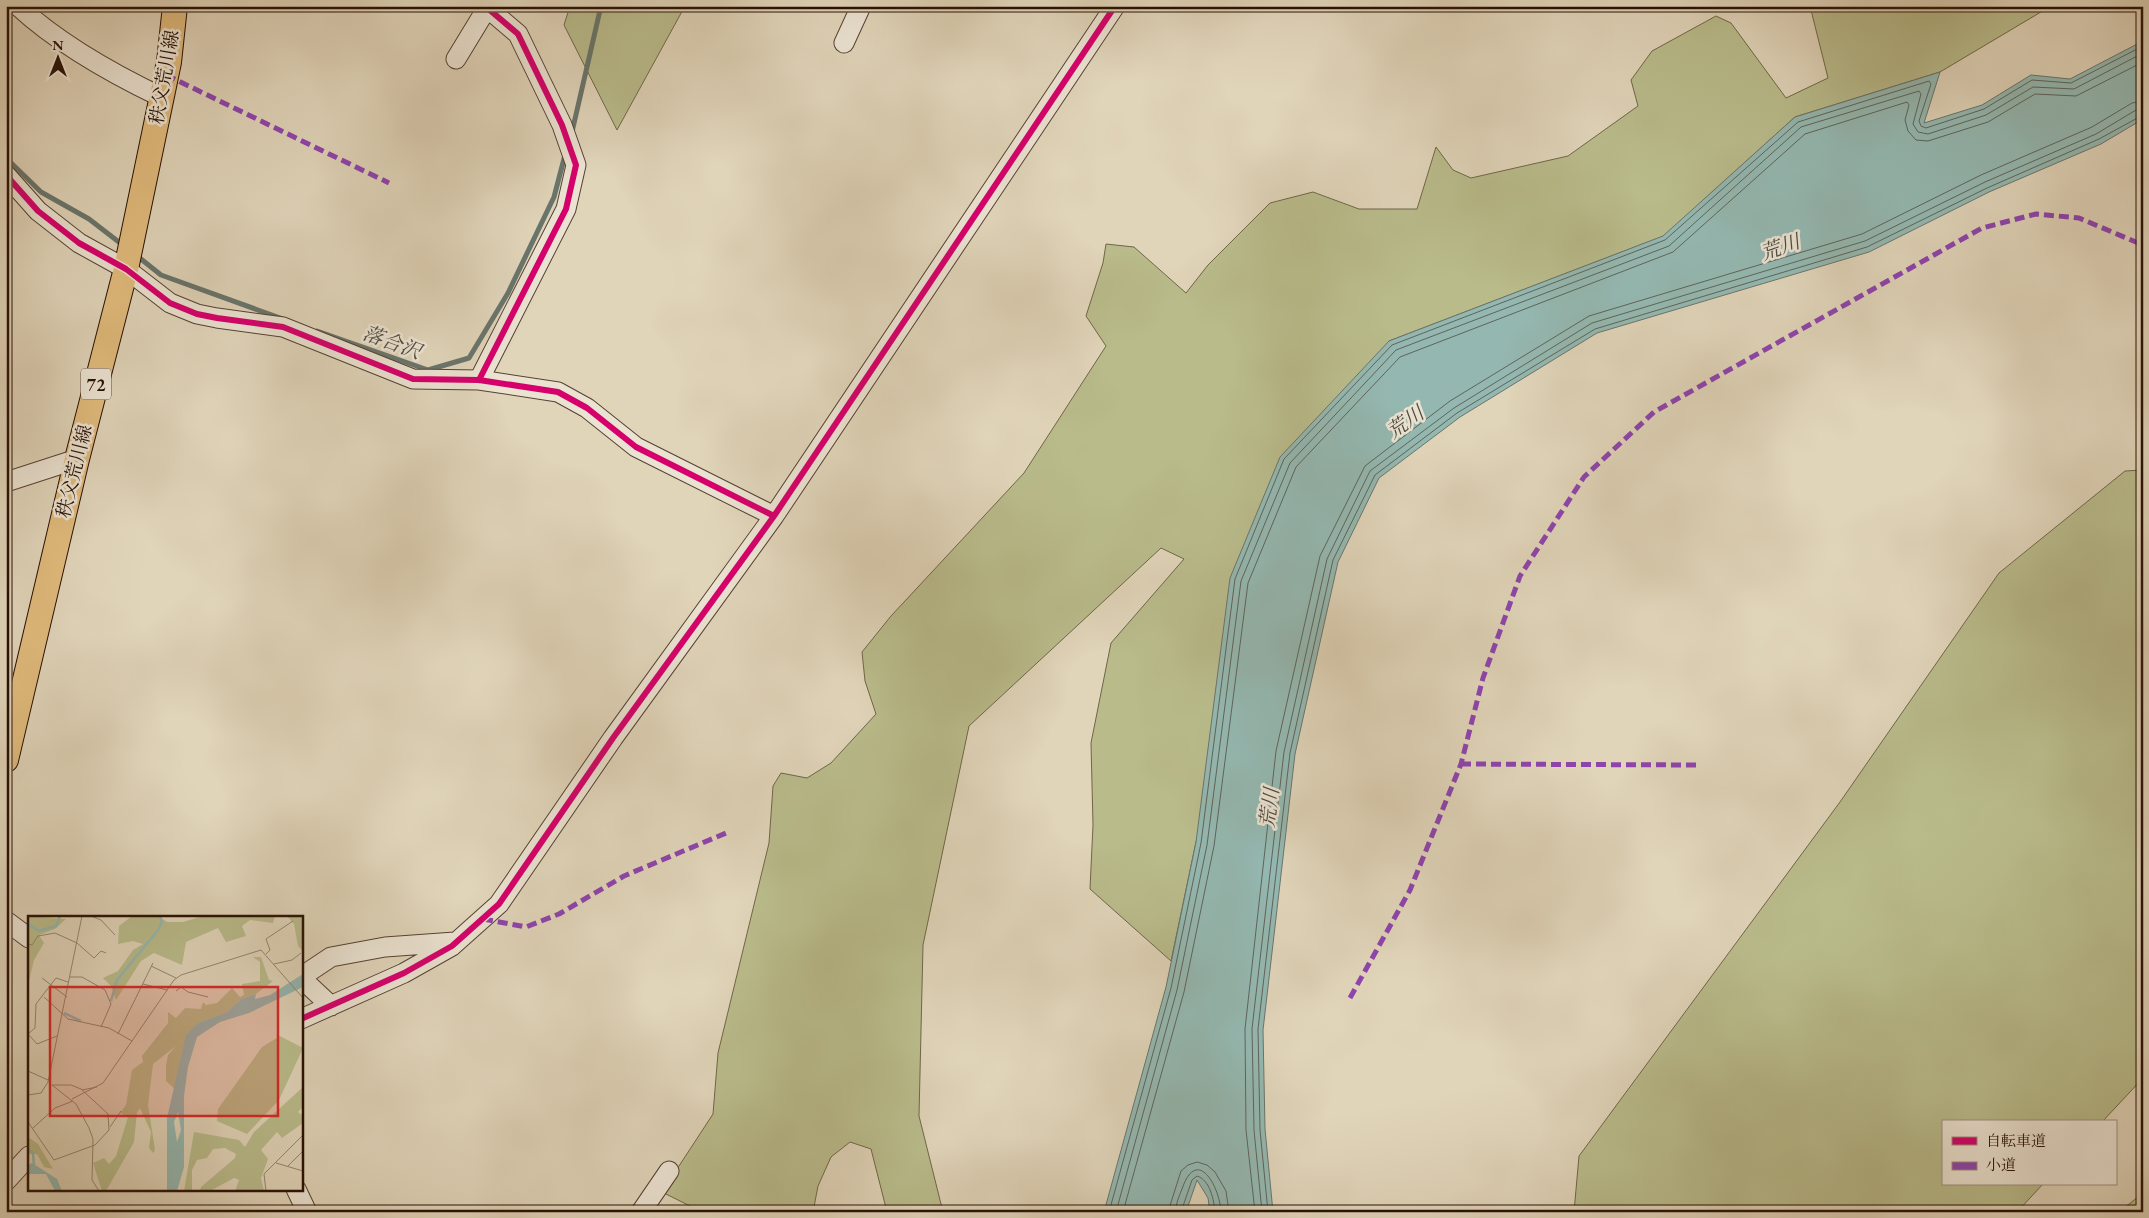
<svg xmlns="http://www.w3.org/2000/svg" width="2149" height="1218" viewBox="0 0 2149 1218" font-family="'EB Garamond','Noto Serif JP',serif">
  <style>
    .green { fill: #b9bb8b; stroke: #706648 }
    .water { fill: #94b8b1; stroke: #69756c }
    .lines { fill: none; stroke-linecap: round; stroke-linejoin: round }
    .shore { stroke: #5e645b; stroke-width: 1 }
    .stream { stroke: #69756c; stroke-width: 5 }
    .minor-casing { stroke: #564132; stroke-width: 21 }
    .major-casing { stroke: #281005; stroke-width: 26 }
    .minor { stroke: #ebe3d2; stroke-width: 19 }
    .major { stroke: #e0ba7c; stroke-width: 24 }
    .quiet { stroke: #8e44ad; stroke-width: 5; stroke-dasharray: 10 5; stroke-linecap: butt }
    .cycleway-casing { stroke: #ebe3d2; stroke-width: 9 }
    .cycleway { stroke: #d6006c; stroke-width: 6 }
    .labels { text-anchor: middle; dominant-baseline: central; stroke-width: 5; stroke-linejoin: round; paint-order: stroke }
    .shield { fill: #ebe3d2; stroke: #624f42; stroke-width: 1 }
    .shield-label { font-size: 18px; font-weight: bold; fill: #281005 }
    .street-label { font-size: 19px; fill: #281005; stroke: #ebe3d2 }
    .water-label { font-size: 20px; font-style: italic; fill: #4e4b41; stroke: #ebe3d2 }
    .inset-river { fill: none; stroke: #94b8b1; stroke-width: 2.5 }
    .inset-road { fill: none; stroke: #968671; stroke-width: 1 }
    .view { fill: #d62828; fill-opacity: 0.15; stroke: #d62828; stroke-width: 2.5 }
    .inset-edge { fill: none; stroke: #281005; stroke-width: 2.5 }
  </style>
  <rect width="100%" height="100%" fill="#e0d4b9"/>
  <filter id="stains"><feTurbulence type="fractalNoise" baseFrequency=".004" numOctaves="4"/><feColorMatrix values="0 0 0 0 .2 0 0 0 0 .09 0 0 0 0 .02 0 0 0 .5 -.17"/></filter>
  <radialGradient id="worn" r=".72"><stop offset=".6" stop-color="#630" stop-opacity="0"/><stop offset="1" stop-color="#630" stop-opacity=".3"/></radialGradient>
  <path class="green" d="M570,6h115l-68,124 -53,-105z
    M1810,6h241l-111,66 -145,45 -131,119 -275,105 -193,501 -25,119 -81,-72 3,-64 -2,-82 20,-100 73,-84 -23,-11 -192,178 -46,219 -4,171 24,96h-56l-16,-63 -21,-7 -19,15 -13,29 -5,26h-111l-40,-20 51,-78 5,-61 51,-210 4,-57 8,-13 26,5 24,-15 45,-49 -11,-33 -3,-29 29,-36 133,-143 82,-127 -20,-30 17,-53 3,-19 28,3 52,46 22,-28 62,-62 43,-11 46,17h58l19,-62 17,23 18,8 97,-22 70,-50 -7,-26 21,-29 64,-35 15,7 55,75 42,-20z
    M2143,470v608l-41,44h-159v62h100l-26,28h-443l5,-56 261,-354 159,-229 126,-102z
    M2143,1193v19h-24z"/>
  <path class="water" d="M2143,41v78l-42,25 -112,48 -120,60 -272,81 -137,84 -81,61 -41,84 -43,192 -32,276 2,99 8,83h-63l-2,-14 -11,-18 -11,32h-82l62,-225 30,-145 34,-264 50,-121 109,-116 274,-105 132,-119 145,-45 -16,51 58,-18 49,-30 39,4z"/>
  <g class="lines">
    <path class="shore" d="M1109,1212l62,-224 30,-145 34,-264 49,-120 108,-114 273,-105 133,-118 131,-41 2,3 -12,37 2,5 5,2 58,-19 48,-29 39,3 72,-37
      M1116,1212l61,-222 30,-145 34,-264 49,-118 106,-113 273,-104 132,-119 118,-36 2,3 -8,30 5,8 10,2 58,-19 47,-28 41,2 69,-36
      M1123,1212l61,-220 30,-146 34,-263 48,-116 104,-110 273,-105 132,-118 102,-32 2,3 -4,15 3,11 8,9 12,1 60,-19 47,-28 41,2 67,-34
      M1168,1212l13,-41 7,-6 9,-3 10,3 8,7 11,19 3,21
      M1175,1212c1,-8 4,-16 7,-23 15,-44 38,-2 39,23
      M1181,1212l11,-32 5,-4c13,4 17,24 18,36
      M1255,1212l-9,-82 -1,-101 31,-278 44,-195 45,-90 85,-65 139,-85 273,-82 119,-59 111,-48 40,-24 11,-2
      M1262,1212l-8,-82 -2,-101 32,-277 43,-193 43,-88 84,-63 138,-85 273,-82 120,-59 111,-48 40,-24 7,-1
      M1268,1212l-8,-82 -2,-101 32,-276 43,-193 42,-85 82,-62 138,-84 272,-82 120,-59 112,-49 44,-24"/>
    <path class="stream" d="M572,132l29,-126
      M6,158l35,34 48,27 35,27
      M136,255l25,20 122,44
      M317,331l111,39 41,-12 39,-65 46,-96 11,-42"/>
    <defs>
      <path id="minor" d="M18,6c41,38 93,67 143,91
        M844,43l17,-37
        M456,59l31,-51
        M6,175l32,36 41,32 47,26 44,34 27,11 20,4 66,9 130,52 66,1 79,12 29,16 49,39 138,69
        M479,380l87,-171 10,-44 -14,-40 -44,-91 -33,-28
        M6,482l71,-23
        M6,921l23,17
        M301,977l30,-20 54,-10 70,-5
        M301,978l30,28
        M301,1019l103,-46 48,-27 47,-42 114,-166 161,-222 341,-510
        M6,1181l23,-25
        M296,1189l11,23
        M641,1212l28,-41"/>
      <path id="major" d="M6,760l71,-301 49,-190 43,-207 6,-56"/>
    </defs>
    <use href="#minor" class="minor-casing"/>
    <use href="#major" class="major-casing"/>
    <use href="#minor" class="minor"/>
    <use href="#major" class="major"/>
    <path class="quiet" d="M166,75l223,108
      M1461,764l236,1
      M483,919l43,8 33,-13 65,-38 102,-43
      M1350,998l60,-108 51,-126 22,-86 37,-102 64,-99 70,-65 328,-184 54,-14 43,4 64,27"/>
    <defs>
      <path id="cycleway" d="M6,175l32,36 41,32 47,26 44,34 27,11 20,4 66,9 130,52 66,1 79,12 29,16 49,39 138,69
        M479,380l87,-171 10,-44 -14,-40 -44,-91 -33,-28
        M301,1019l103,-46 48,-27 47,-42 114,-166 161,-222 341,-510"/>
    </defs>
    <use href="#cycleway" class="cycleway-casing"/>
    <use href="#cycleway" class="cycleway"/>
  </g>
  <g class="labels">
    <rect class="shield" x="81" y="368.5" width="30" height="31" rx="4"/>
    <g class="shield-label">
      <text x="96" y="384">72</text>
    </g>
    <g class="street-label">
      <text transform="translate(164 77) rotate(-80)">秩父荒川線</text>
      <text transform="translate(74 471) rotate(-76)">秩父荒川線</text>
    </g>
    <g class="water-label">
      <text transform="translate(1780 247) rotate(-19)">荒川</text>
      <text transform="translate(392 342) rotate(20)">落合沢</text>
      <text transform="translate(1405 422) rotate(-35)">荒川</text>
      <text transform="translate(1269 808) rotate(-83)">荒川</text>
    </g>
  </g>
  <g transform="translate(28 916)">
    <rect width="275" height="275" fill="#e0d4b9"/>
    <path d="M0,0l38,3 -11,10 -16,6 5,8 -10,17 -6,25zM104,0h26l9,6h16l20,-6h72l-2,7 -23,-3 -8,6 4,10 -20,6 -8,-14 -32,14 -4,23 -28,-12 -13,8 -25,39 -5,-14 -8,-8 15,-7 15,-21 10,-6 -10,-3 -15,3 1,-18zM259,0l16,1v34l-5,-5 -4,-22zM225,41h8l8,23 4,1 -17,13 -15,5 -14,13 -29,11 -23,66 -9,-8v-16l2,-10 8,-9 -23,18 -5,41 7,45 -2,3 -4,-5 2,-16 -11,-24 -3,4 -3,30 -28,49h-4l-9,-28 11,-5 5,6 7,-8 12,-39 -8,-4 6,-8 6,-35 11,-8 -1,-6 26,-33v-11l8,6 9,-10 16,1 2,-7 3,3 11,-2 15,-15 8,9 4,-2 -2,-11 18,-3v-19zM252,120l23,12 -24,52 -32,34 -30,-13 1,-12 44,-62zM275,171v20l-5,5 4,3 1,8 -21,15 -5,-6 -16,18 7,9 -7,19 3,13h-29l4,-11 -5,-2 -24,13h-10l1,-4 34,-29 1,-4 -11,-6 -12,1 -6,9 -10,2 -5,10v21h-8l10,-59 45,8 6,7 9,-15zM0,221l10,7 15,25 -9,-2 -7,-13h-9z" fill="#b9bb8b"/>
    <path d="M275,58v13l-54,26 -29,9 -23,15 -9,30 -4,29v71l-7,24h-10v-73l19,-83 12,-12 29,-11 14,-13 15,-5 -1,5 15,-4zM150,196l3,18 -4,12 -3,-20zM4,247l25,16 5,12h-7l-9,-17h-18v-9z" fill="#94b8b1" fill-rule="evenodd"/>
    <path class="inset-river" d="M0,8l11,7 17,-5 4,-10M83,85l6,-21 41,-50 4,-8 -2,-6M36,97l17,8M0,233l5,4 1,13"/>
    <path class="inset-road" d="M63,0l10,4 14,15M0,28l4,1 6,-9 17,-3 22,10 17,15 7,-7 5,2M238,38l4,-4 -4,-11 27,-18M246,48l18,-4 9,-7M123,50l25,12M42,61h12l23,13 6,14 -10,23M14,62l25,19M115,68l24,6M148,75l5,-4 7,5 20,5M16,81l24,22 41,9 23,13M90,118l35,-71M29,120l-20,8 -9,-10 7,-6 1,-24 20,-26 12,4M0,155l20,9M24,169l24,19 13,24 4,11 -1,41 7,11M54,174l15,-3M0,179l13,-2 7,-11 34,-166M44,183l31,-16 71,-103 7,-5 80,-25 42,48M0,206l26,38 41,-15 14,-15 -1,-16 -27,-25 -10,-4h-19M82,211l11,-16M5,212l22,-20 18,-7M248,247l27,8M260,250l15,-15M238,275l-2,-17 39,-39"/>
    <path class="view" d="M22,71h228v129h-228z"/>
    <rect width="275" height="275" class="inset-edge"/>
  </g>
  <rect width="2149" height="1218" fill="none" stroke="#e0d4b9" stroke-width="25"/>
  <rect x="8" y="8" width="2134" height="1203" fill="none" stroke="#281005" stroke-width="2.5"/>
  <rect x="12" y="12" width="2124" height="1193" fill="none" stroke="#281005"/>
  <rect x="1942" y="1120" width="175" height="65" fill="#ebe3d2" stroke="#9d8f80"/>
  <rect x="1952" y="1137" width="25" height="8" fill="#d6006c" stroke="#9d8f80"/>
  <text x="1986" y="1146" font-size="15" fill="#281005">自転車道</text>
  <rect x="1952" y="1162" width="25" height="8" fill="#8e44ad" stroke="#9d8f80"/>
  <text x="1986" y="1170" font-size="15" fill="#281005">小道</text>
  <g transform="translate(58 58)" stroke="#ebe3d2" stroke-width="4" paint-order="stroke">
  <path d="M0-4L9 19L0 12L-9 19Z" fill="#281005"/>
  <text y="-8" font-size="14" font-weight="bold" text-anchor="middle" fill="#281005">N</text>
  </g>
  <rect width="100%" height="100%" filter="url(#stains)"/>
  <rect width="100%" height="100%" fill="url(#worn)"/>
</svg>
